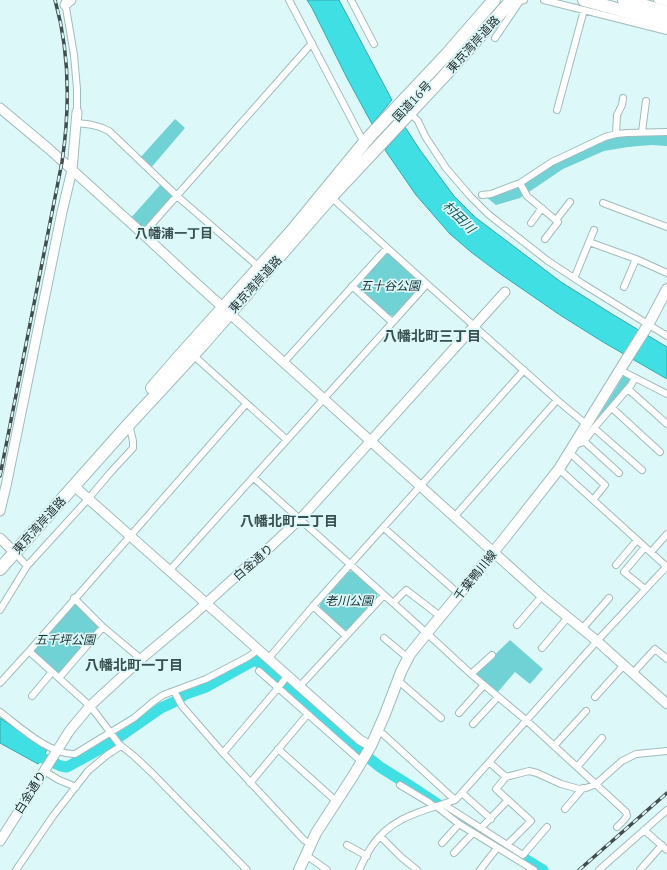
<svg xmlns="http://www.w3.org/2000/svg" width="667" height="870" viewBox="0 0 667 870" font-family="'IBM Plex Serif','Noto Sans JP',serif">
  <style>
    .green { fill: #70d2d5 }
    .water { fill: #40dfe4; stroke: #36a8ab }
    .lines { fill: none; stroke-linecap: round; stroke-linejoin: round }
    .river { stroke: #40dfe4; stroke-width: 11 }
    .street-casing { stroke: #a2bcbc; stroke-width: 8 }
    .secondary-casing { stroke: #a2bcbc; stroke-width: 11 }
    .primary-casing { stroke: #a2bcbc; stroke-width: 12 }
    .highway-casing { stroke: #a2bcbc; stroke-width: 14 }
    .street { stroke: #fff; stroke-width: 6 }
    .secondary { stroke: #fff; stroke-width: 9 }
    .primary { stroke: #fff; stroke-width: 10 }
    .highway { stroke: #fff; stroke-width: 12 }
    .rail-casing { stroke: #414e4e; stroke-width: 3.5 }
    .rail { stroke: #ddf8f9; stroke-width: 2; stroke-dasharray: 6; stroke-linecap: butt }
    .labels { text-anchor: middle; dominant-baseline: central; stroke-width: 3.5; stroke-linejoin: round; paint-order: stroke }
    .street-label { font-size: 12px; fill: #1d2727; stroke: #ddf8f9 }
    .park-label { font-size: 12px; font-style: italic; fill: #163030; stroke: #ddf8f9 }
    .water-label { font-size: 13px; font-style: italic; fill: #175859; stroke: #ddf8f9 }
    .neighbourhood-label { font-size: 13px; font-weight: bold; fill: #384f4f; stroke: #ddf8f9 }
    .quarter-label { font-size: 14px; font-weight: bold; fill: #384f4f; stroke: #ddf8f9 }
  </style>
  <rect width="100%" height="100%" fill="#ddf8f9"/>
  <path class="green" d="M175,119l10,9 -35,41 -11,-10z
    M623,135h44v11l-16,-1 -23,2 -24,4 -41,18 -43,29 -24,7 -10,-8 16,-4 18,-7 36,-23 56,-25z
    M162,183l14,13 -33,37 -14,-13z
    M389,253l31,28 1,4 -27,31 -5,-1 -31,-28v-5l26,-28z
    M624,375l6,3c-1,9 -27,37 -35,44z
    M354,571l23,21v6l-27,31 -6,1 -24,-22v-4l28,-32z
    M76,604l22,20v5l-38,43 -4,1 -22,-21 -1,-5 38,-42z
    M510,640l33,29 -13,15 -15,-12 -18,21 -22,-19z"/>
  <path class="water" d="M307,0h32l53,100 -20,24 -25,-46 -35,-70z
    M405,127l15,23 34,46 21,21 86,65 51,32 55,33v32l-64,-37 -43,-27 -61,-42 -28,-21 -21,-18 -34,-39 -31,-45z
    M0,718l47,31 -3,7 -6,8 -38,-21z"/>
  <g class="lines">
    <path class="river" d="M38,756l23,10 6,1 42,-23 52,-36 13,-6 12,-8 20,-7 47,-26h4l81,72 42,34 32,20 68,45 63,38"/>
    <defs>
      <path id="street" d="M289,0l75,143
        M351,0l23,44
        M544,0l123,31
        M657,0l10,3
        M65,2l9,53 3,34v23
        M495,38l25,-37 4,-1
        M557,110l27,-100
        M410,113l8,8 7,15 21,32 24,28 18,18 60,47 35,23 84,52
        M76,123c12,1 22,2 33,8l68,65 82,71
        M642,132l4,-31
        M616,134l1,-19 5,-10 1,-7
        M520,183l7,13 31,26 -13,17
        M482,195l9,-1 29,-11 32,-21 53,-25 11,-3 11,-1 40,-1
        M331,197l96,87 130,116 30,25
        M603,203l64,24
        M556,220l14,-18
        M531,223l11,-15
        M143,234l169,-191
        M589,242l47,17 31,14
        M576,274l18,-44
        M352,286l40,36
        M624,287l12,-28
        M193,355l94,85
        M284,362l103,-114
        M620,370l47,24
        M628,389l39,35
        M246,404l-215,245v4l59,53 5,6 24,32 15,12 17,16 96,98
        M612,408l48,44
        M594,428l48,42
        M583,442l3,1 33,30
        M575,444l6,-1 5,-4 8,-11 37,-43 4,-7
        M569,452l36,33 -12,15
        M559,469l108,98
        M254,478l177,159 40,37 56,47 99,91 1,4 -3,4 -7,7
        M455,516l102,-116
        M384,528l75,66
        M645,547l-21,25 21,17
        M14,552l13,14
        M651,552l16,-18
        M616,565l21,-25
        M170,570l257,-286
        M74,598l29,29 38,32
        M393,603l13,-13 34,26
        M313,606l33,30
        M0,610l27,-44 62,-68 21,-25 23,-25v-7l-4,-17
        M517,625l25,-29
        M582,629l27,-31
        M384,638l24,20
        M542,648l26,-31
        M269,658l44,-52 211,-236
        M259,671l103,91
        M633,673l22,-24 12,10
        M471,674l21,-19
        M59,678l44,-51
        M397,680l4,3 40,35
        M0,683l31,-34
        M300,686l84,-91
        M174,691l8,15 41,47 81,87 7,4
        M32,696l20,-24
        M595,697l29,-32
        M0,712c20,15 50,43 75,42l59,-36 19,-16 10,-7 43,-16 42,-22 11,-8
        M459,713l25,-28
        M473,724l25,-27
        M377,731l6,3 72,66
        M554,746l32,-35
        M278,749l58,52
        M223,753l55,-65 10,-13
        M490,763l16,14
        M577,767l25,-29
        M44,771l15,9 17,7
        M250,783l57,-68
        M400,785l30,18 4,4
        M462,793l29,26
        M443,804l80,51 24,-28
        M436,806l23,18 75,46
        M565,809l18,-21
        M481,828l27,-28 -12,-11 10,-12 23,-6 8,2 24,11 18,5 7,-1 10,-4 26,-23 14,-7 31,-3
        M644,830l23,20
        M380,836l21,21 16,13
        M442,843l17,-19
        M347,845l20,11
        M507,845l24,-24 -23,-21
        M454,853l19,-20
        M306,855l21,15
        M16,870l37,-54 35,-45 19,-16 14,-9
        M359,870c4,-8 8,-17 13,-24 20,-30 52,-35 83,-46l4,-4 138,-155 70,-75
        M480,870l17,-22
        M599,870l68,-60
        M640,870l22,-25"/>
      <path id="secondary" d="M65,5l6,-5
        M0,108l49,41 94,85 43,40 138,125 218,197 55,45 70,63
        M74,486l286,254 11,6
        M0,511l6,-25 56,-274 10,-42 5,-58
        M0,538l10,10
        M0,841l70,-111 20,-24 51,-47 50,-42 52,-47 27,-23 34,-32 201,-223"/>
      <path id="primary" d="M299,870l17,-37 37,-57 18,-30 14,-32 16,-42 9,-18 17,-21 77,-94 55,-70 64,-104 25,-40 19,-36"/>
      <path id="highway" d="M584,0l83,23
        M624,0l43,12
        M152,388l26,-30 113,-126 78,-95 79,-84 46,-53
        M0,569l129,-145 74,-80 128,-147 115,-123 66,-74"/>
    </defs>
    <use href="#street" class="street-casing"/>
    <use href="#secondary" class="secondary-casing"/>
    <use href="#primary" class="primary-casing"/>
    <use href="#highway" class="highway-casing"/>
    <use href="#street" class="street"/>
    <use href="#secondary" class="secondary"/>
    <use href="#primary" class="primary"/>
    <use href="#highway" class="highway"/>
    <defs>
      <path id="rail" d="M0,476l62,-314c8,-54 8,-109 -7,-162
        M579,870l88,-77"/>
    </defs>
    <use href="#rail" class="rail-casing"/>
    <use href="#rail" class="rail"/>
  </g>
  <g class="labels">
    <g class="street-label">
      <text transform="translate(473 44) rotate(-48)">東京湾岸道路</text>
      <text transform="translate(412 101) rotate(-47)">国道16号</text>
      <text transform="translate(255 284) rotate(-48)">東京湾岸道路</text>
      <text transform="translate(39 525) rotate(-48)">東京湾岸道路</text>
      <text transform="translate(253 562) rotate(-41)">白金通り</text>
      <text transform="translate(475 575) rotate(-51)">千葉鴨川線</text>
      <text transform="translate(30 792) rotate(-58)">白金通り</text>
    </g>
    <g class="park-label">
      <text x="390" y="285">五十谷公園</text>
      <text x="349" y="600">老川公園</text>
      <text x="65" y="639">五千坪公園</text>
    </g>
    <g class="water-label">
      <text transform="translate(459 217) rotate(45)">村田川</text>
    </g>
    <g class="neighbourhood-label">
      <text x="174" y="233">八幡浦一丁目</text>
    </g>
    <g class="quarter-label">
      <text x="432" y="336">八幡北町三丁目</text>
      <text x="289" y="521">八幡北町二丁目</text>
      <text x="134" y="665">八幡北町一丁目</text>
    </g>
  </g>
</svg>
